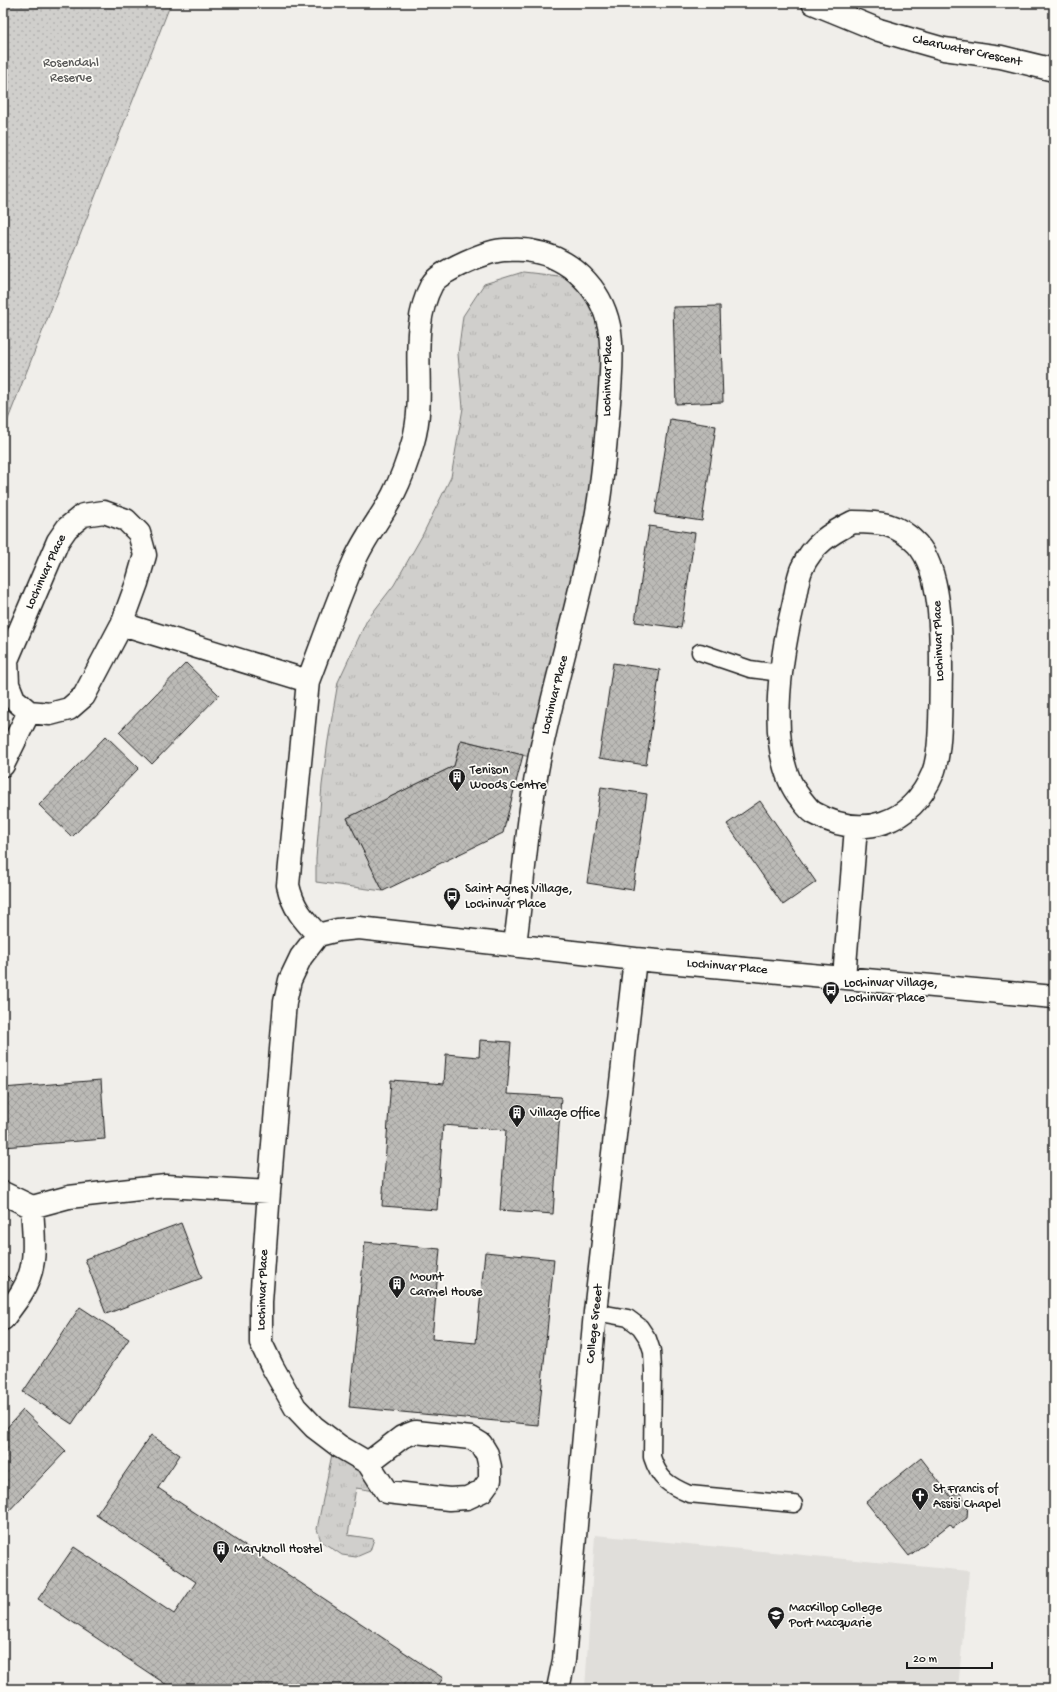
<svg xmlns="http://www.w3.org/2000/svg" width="1057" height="1692" viewBox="0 0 1057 1692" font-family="'Gochi Hand',sans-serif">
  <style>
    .built { fill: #e0deda }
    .grass { fill: url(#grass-tufts); stroke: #767674 }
    .park { fill: url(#park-dots); stroke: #767674 }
    .building { fill: url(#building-cross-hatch); stroke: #1c1c1c }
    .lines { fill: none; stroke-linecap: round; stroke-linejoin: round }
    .service-casing { stroke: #1c1c1c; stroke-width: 19 }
    .minor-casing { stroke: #1c1c1c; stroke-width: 25 }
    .service { stroke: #fdfcf7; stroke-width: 16 }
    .minor { stroke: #fdfcf7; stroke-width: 22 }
    .labels { text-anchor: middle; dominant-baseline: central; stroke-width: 3.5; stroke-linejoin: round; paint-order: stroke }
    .street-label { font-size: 13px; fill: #1c1c1c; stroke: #fdfcf7 }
    .park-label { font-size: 13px; fill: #5b5b5a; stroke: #fdfcf7 }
    .poi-label { font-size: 13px; fill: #1c1c1c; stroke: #fdfcf7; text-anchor: start }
  </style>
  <defs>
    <pattern id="grass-tufts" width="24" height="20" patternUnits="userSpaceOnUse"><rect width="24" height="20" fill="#d0cfcc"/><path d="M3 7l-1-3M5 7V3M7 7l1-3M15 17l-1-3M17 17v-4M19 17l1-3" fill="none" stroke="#b2b1af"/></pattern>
    <pattern id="park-dots" width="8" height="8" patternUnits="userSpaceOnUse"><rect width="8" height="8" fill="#d0cfcc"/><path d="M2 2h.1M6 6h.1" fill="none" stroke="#b2b1af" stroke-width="1.8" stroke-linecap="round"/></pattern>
    <pattern id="building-cross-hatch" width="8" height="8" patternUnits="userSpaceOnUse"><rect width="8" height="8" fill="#bbbab6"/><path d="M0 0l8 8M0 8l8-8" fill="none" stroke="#a09f9c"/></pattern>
  </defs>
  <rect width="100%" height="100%" fill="#f0eeea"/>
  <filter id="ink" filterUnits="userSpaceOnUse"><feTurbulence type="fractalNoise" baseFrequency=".025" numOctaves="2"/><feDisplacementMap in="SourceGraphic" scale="8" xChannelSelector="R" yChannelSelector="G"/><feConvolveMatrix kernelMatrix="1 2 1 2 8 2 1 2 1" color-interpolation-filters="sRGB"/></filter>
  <g filter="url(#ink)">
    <path class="built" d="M595,1535l374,36 -11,118h-373z"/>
    <path class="grass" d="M523,272l45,5 30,28 9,46 -7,129 -70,277 -68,-17 -8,26 -107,52 36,73 -67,-9v-23l6,-74 6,-44 10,-59 29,-62 27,-35 28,-49 29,-59 12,-69 -5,-54 5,-38 21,-32z
      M332,1454l51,29 -1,9 -26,-4 -8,47 26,4 -4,12 -14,6 -14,-2 -21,-14 -4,-12z"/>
    <path class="park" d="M3,3h168l-168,429z"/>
    <path class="building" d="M720,306l3,96 -47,2 -3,-97z
      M670,419l46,7 -14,95 -47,-7z
      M649,526l46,7 -14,95 -46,-6z
      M186,663l33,32 -67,69 -33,-32z
      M613,663l47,7 -14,95 -47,-7z
      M106,736l33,32 -67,69 -33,-32z
      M461,740l62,15 -20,78 -120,58 -36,-73 107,-52z
      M601,787l46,7 -14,96 -46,-7z
      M760,801l56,81 -33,23 -56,-81z
      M480,1040l31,2 -4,52 54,3 -8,117 -53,-4 6,-80 -63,-5 -6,85 -55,-4 9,-126 53,4 2,-30 33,3z
      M101,1080l4,59 -102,8v-59z
      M181,1223l21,55 -96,36 -21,-55z
      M365,1242l75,7 -8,90 44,4 9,-91 69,7 -16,166 -189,-18z
      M3,1272l16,16 -16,15z
      M80,1307l49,32 -57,85 -49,-32z
      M23,1410l43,41 -63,66v-85z
      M151,1435l29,20 -22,33 285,190 -7,11h-263l-135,-90 36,-52 100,67 22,-32 -100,-67z
      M921,1458l30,39 8,-5 9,11 -1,15 -14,10 -3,-4 -41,32 -43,-54z"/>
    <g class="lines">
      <defs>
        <path id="service" d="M700,652l50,17 30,4
          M595,1312l33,6 12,9 8,12 4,12 1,19 -1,87c7,22 16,28 37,37l105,10"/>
        <path id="minor" d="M813,3l66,27 37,11 28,8 57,8 53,13
          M104,512l22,8 13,13 6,22 -8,28 -15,41 -38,72 -15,13 -19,5 -21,-2 -15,-13 -6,-15 -1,-24 51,-119 9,-13 16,-13z
          M853,522c27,0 44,1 64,22 25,27 24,93 24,128 -1,27 1,78 -8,101 -22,52 -71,67 -119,40 -5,-3 -9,-9 -13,-14 -37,-44 -20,-142 -8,-193 3,-12 4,-27 9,-38 11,-24 29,-35 51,-46z
          M122,624l186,57 -20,204c5,23 15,34 30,50
          M308,681c15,-39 29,-80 46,-119 10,-24 27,-44 39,-67 8,-16 15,-35 20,-53 15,-52 -7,-109 19,-158 8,-13 58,-35 74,-34 8,0 17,-1 25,1 39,6 70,37 78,75 5,24 1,64 -1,89 -3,36 -6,73 -13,108 -15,74 -36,145 -52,218 -15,66 -19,136 -28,203
          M3,765l26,-53
          M844,978l12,-151
          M269,1192l-8,110v41l11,23 23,41 19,20 25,19 29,17 19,29 62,7 18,-1 15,-7 8,-11v-13l-3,-13 -6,-10 -10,-6 -56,-6 -13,5 -34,26
          M3,1193l29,14 37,-10 97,-11 103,6 16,-190 5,-22 11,-23 17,-22 20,-5 21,-2 276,31 419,38
          M3,1319c9,-13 21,-26 26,-42 8,-21 4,-48 3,-70
          M558,1689l6,-29 31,-348 40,-353"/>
      </defs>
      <use href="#service" class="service-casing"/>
      <use href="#minor" class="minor-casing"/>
      <use href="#service" class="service"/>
      <use href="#minor" class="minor"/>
    </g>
  </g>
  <defs>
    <symbol id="building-pin" viewBox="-11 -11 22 30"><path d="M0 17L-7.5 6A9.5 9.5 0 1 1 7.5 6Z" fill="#1c1c1c" stroke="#fdfcf7"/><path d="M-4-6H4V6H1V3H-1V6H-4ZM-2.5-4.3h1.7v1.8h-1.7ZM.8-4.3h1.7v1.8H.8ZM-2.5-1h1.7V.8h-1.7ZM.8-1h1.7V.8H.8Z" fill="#fff"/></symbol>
    <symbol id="bus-pin" viewBox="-11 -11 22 30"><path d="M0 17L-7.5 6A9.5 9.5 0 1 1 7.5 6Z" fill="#1c1c1c" stroke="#fdfcf7"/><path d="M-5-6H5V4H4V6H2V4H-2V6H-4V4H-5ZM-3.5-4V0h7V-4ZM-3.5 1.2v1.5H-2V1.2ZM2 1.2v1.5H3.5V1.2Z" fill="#fff"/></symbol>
    <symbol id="church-pin" viewBox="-11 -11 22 30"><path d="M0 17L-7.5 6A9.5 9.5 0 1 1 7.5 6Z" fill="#1c1c1c" stroke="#fdfcf7"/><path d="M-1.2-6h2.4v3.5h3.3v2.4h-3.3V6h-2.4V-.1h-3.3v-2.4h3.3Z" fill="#fff"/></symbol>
    <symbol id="school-pin" viewBox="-11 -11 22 30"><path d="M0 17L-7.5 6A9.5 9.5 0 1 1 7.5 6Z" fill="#1c1c1c" stroke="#fdfcf7"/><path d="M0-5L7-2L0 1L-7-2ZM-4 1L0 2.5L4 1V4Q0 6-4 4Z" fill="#fff"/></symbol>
  </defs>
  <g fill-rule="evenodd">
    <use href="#building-pin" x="447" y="767" width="20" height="27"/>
    <use href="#bus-pin" x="442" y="886" width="20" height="27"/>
    <use href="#bus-pin" x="821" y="980" width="20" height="27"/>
    <use href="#building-pin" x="507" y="1103" width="20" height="27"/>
    <use href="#building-pin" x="387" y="1274" width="20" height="27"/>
    <use href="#church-pin" x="910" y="1486" width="20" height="27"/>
    <use href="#building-pin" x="211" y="1539" width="20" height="27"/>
    <use href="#school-pin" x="766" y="1605" width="20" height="27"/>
  </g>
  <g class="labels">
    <g class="street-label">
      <text transform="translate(967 51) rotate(12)">Clearwater Crescent</text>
      <text transform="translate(608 376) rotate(-89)">Lochinvar Place</text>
      <text transform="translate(46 572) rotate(-65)">Lochinvar Place</text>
      <text transform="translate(939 641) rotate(-92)">Lochinvar Place</text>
      <text transform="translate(555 695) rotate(-76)">Lochinvar Place</text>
      <text transform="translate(727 967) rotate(5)">Lochinvar Place</text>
      <text transform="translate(263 1290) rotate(-88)">Lochinvar Place</text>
      <text transform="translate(595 1324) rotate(-84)">College Sreeet</text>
    </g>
    <g class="park-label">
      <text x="71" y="63">Rosendahl<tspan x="71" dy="15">Reserve</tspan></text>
    </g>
    <g class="poi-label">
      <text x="470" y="770">Tenison<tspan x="470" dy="15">Woods Centre</tspan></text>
      <text x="465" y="889">Saint Agnes Village,<tspan x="465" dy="15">Lochinvar Place</tspan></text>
      <text x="844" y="983">Lochinvar Village,<tspan x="844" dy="15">Lochinvar Place</tspan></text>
      <text x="530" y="1113">Village Office</text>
      <text x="410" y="1277">Mount<tspan x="410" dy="15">Carmel House</tspan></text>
      <text x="933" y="1489">St Francis of<tspan x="933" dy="15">Assisi Chapel</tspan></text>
      <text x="234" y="1549">Maryknoll Hostel</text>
      <text x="789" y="1608">MacKillop College<tspan x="789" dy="15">Port Macquarie</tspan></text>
    </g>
  </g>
  <rect width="1057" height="1692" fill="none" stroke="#fdfcf7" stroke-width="16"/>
  <rect x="8" y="8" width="1041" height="1676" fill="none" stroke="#1c1c1c" stroke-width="1.5" filter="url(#ink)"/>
  <path d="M907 1662v6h85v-6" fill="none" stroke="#1c1c1c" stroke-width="2"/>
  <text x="913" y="1662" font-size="12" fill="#1c1c1c" stroke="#fdfcf7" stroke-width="3" paint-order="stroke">20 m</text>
</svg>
